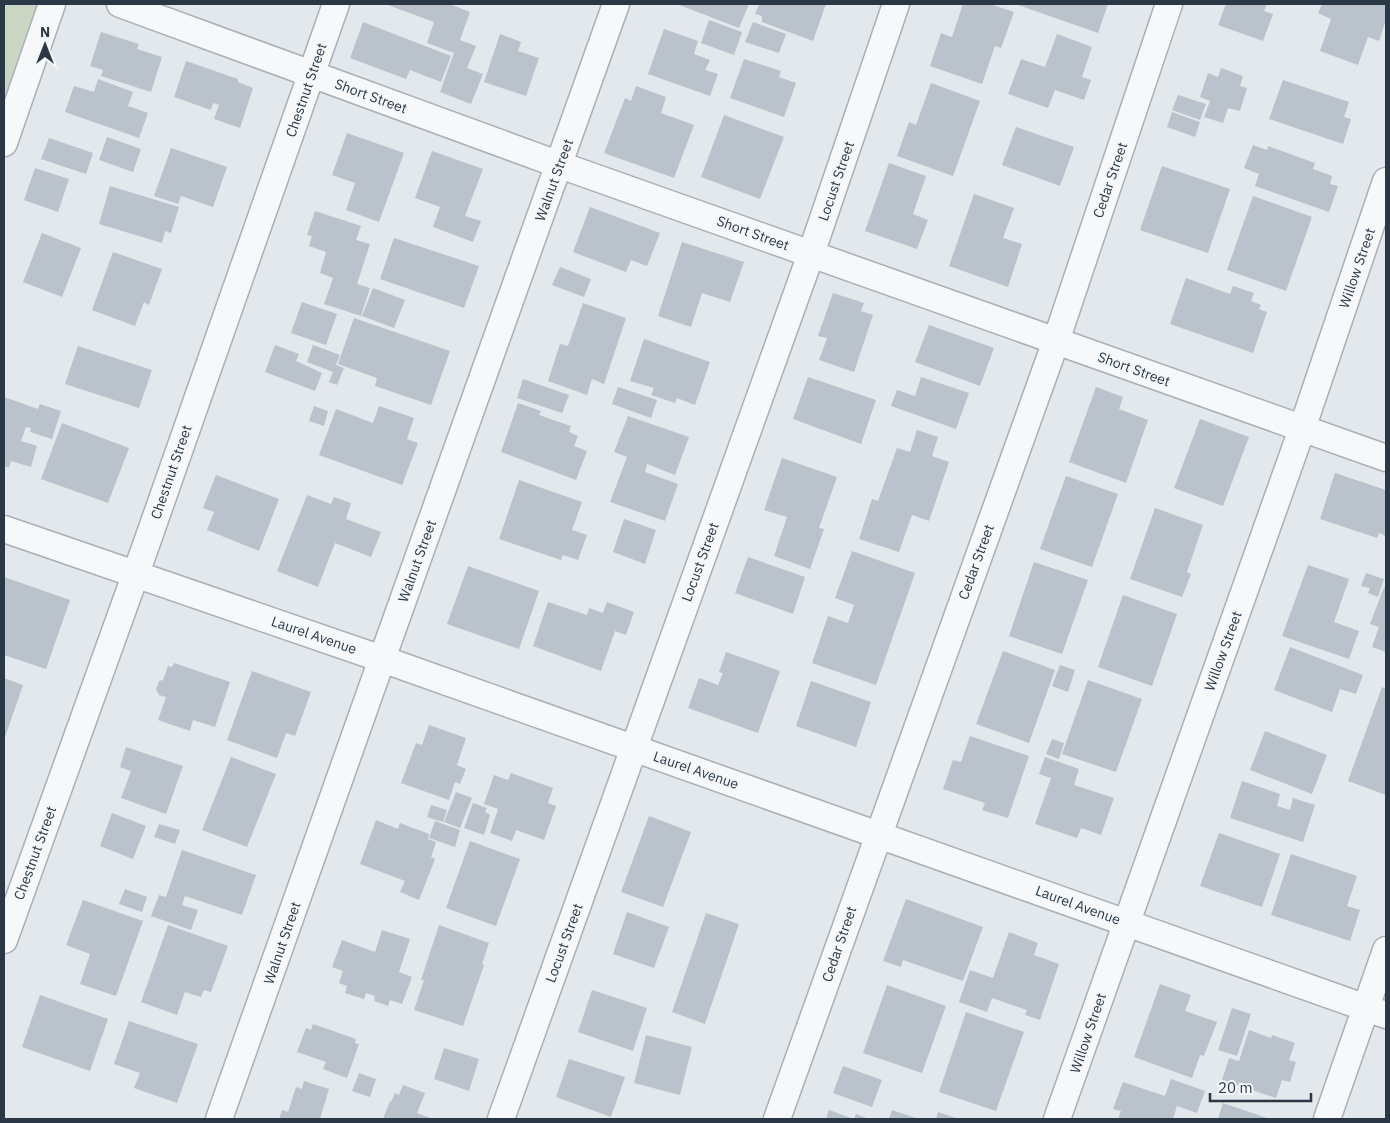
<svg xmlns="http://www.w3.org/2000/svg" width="1390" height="1123" viewBox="0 0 1390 1123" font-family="'IBM Plex Sans',sans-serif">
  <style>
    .green { fill: #cbd7c4 }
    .building { fill: #bac2cb }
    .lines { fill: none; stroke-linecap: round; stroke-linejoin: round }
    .street-casing { stroke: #a8b0b7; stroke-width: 29 }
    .street { stroke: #f7f8fa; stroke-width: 26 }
    .labels { text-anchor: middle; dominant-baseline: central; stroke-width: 4; stroke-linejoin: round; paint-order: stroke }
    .street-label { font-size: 14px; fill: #2a3846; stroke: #f4f7f9 }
  </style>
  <rect width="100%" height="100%" fill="#e3e8ec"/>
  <path class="green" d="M4,4h48l-48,139z"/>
  <path class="building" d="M385,4h67v1l18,7 -10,28 16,6 -9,22 16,6 -12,30 -31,-12 14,-39 -27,-10 7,-21z
    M677,4h72l-10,24z
    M759,4h67l-13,37 -51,-19v-6l-7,-2z
    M963,4h27l24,8 -13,36 -6,-2 -13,38 -52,-18 11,-33 11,4z
    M1015,4h93l-10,29z
    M1226,4h41l-3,7 9,3 -10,27 -45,-16z
    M1322,4h64v16l-7,21 -11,-4 -10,28 -38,-14 11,-32 -13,-6z
    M709,20l33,12 -8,23 -33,-12z
    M363,22l88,34 -10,26 -31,-12 -4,9 -56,-21z
    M753,22l33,12 -7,19 -34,-11z
    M664,29l34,12 -4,13 16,6 -5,10 13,4 -8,22 -62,-22z
    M101,32l38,12 -2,5 25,8 -11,35 -50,-16 2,-6 -13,-4z
    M500,34l21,8 -3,9 21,7 -13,38 -42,-14z
    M1057,34l35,13 -10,30 9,3 -7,20 -29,-10 -7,18 -40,-14 13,-35 24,8z
    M744,59l37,12 -2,6 17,6 -12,34 -54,-19z
    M186,61l52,18v3l15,6 -13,40 -26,-9 5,-14 -6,-2 -2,7 -37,-13z
    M1221,68l22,8 -3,10 7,2 -7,23 -12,-3 -5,15 -19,-6 6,-16 -10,-4 8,-24 10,4z
    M98,79l35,13 -5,14 20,7 -9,25 -74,-26 9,-26 20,6z
    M1283,80l66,22 -5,15 7,2 -8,25 -74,-25z
    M931,83l49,18 -27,75 -56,-20 12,-34 7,3z
    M636,86l30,11 -5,16 33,12 -20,53 -70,-25 21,-55 6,3z
    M1178,95l28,9 -6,16 -28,-10z
    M1172,112l28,10 -5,15 -28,-10z
    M724,115l60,22 -24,62 -59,-22z
    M1016,127l58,20 -14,39 -58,-21z
    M347,133l57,20 -25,69 -33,-12 9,-27 -23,-8z
    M107,137l34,12 -8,23 -34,-12z
    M49,138l44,15 -7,21 -45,-15z
    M1253,145l14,5 1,-4 47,17 -2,6 19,7 -2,8 8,2 -9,26 -74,-26 4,-12 -15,-6z
    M171,148l56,19 -14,40 -32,-11 -3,8 -24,-8z
    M432,151l51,18 -18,47 16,5 -8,21 -40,-15 7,-20 -25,-9z
    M889,163l37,13 -13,38 15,6 -11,29 -52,-18z
    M1162,166l68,23 -22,64 -68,-23z
    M35,168l34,11 -11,33 -34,-12z
    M110,186l69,21 -8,26 -6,-2 -3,12 -63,-19z
    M974,194l40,14 -11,30 19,6 -14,43 -59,-21z
    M1253,196l59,21 -26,74 -59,-21z
    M590,207l70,26 -13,33 -16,-6 -5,12 -53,-20z
    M315,211l46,15 -5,14 14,4 -13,40 13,4 -9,28 -37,-12 9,-26 -13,-5 6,-21 -17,-6 3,-10 -5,-1z
    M42,233l39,15 -19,49 -39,-15z
    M394,238l85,28 -15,42 -84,-29z
    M682,242l62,20 -14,40 -28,-9 -11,34 -33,-11z
    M113,252l49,17 -13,36 -5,-3 -9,24 -43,-16z
    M560,267l31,12 -7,18 -32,-12z
    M1186,278l44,16 3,-8 21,7 -3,8 10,4 -2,4 8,3 -14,41 -83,-29z
    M373,288l32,12 -11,28 -32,-12z
    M833,293l31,10 -3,8 12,4 -19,57 -35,-12 8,-22 -9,-2z
    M302,302l35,12 -11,31 -35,-12z
    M583,303l43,15 -22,66 -12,-5 -5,16 -39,-14 12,-37 8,2z
    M354,318l96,33 -19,54 -56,-19 2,-8 -39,-14z
    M929,325l65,23 -14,38 -65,-24z
    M644,339l66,23 -15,43 -18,-7 -2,5 -24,-8 3,-7 -24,-7z
    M275,345l24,9 -3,7 26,12 -7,18 -50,-19z
    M313,345l27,10 -4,10 8,3 -7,17 -8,-3 4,-10 -26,-10z
    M78,346l74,24 -13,38 -74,-24z
    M808,377l68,23 -15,44 -68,-25z
    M921,377l48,16 -13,36 -65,-23 6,-16 18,6z
    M523,379l46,16 -7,18 -45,-15z
    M618,387l39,13 -6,18 -39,-14z
    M1096,387l27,10 -4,12 29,11 -22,63 -57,-21z
    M4,397l34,12 2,-5 21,7 -9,28 -22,-7 1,-4 -5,-1 -5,14 16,5 -6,21 -20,-6 -2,7 -5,-2z
    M518,403l23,8 -2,4 32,11 -2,6 9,4 -4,10 13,5 -11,29 -75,-28z
    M314,406l14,5 -4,15 -15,-5z
    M379,406l35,12 -7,21 11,4 -16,42 -83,-30 17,-46 37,14z
    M628,416l61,21 -14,38 -28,-11 -2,8 33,12 -13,37 -55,-19 17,-45 -13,-5z
    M1200,419l49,18 -26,69 -49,-18z
    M62,423l67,25 -21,55 -67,-24z
    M917,430l21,7 -6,19 17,6 -20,59 -17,-6 -13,37 -40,-13 13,-40 6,2 19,-53 13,4z
    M782,458l55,19 -18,51 5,1 -14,40 -36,-13 13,-39 -23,-7z
    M1335,473l51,17v46l-7,-3 -2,5 -57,-19z
    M216,475l63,24 -20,52 -52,-21 7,-18 -11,-4z
    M1066,476l52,18 -26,73 -52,-18z
    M519,480l63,22 -10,28 15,5 -9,25 -15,-5 -2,5 -62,-21z
    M307,495l24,9 3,-7 17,6 -5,16 35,13 -10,25 -36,-14 -17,44 -41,-16z
    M1155,508l48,17 -16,47 4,2 -9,23 -52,-18z
    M624,519l32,11 -11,34 -32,-12z
    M852,551l63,22 -39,112 -64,-22 16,-47 20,7 6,-18 -19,-7z
    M748,557l57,20 -12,37 -58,-21z
    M1034,562l54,18 -26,74 -53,-18z
    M1308,565l41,14 -15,43 25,9 -10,28 -67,-23z
    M468,566l71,25 -20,58 -72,-25z
    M1366,573l18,6 -6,18 -10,-4 2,-5 -9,-2z
    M4,577l66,23 -24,69 -42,-14z
    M1384,587l2,1v64l-14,-5 7,-20 -9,-3z
    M1123,595l54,19 -25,72 -54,-19z
    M548,602l39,13 2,-7 14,5 4,-11 27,10 -8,23 -11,-4 -14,40 -68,-25z
    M1290,647l73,28 -7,19 -16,-5 -8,23 -58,-22z
    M1003,651l52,19 -26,73 -53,-19z
    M726,652l54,19 -22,62 -70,-25 11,-30 19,7 5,-12 -4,-1z
    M174,663l56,19 -15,45 -22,-7 -3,11 -32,-11 8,-23 -7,-2 -3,-6 3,-8 4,-1 5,-14 4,1z
    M1060,665l15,5 -7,22 -16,-6z
    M252,671l59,21 -16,44 -9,-3 -9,25 -50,-18z
    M4,678l19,7 -19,55z
    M1088,680l54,19 -26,73 -54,-18z
    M811,681l60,21 -15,45 -60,-21z
    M1382,687l4,2v106l-38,-14z
    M429,725l37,13 -9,27 9,4 -6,15 -5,-2 -6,18 -48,-17 15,-40 6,2z
    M1265,731l62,24 -15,39 -62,-24z
    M970,736l59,20 -21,62 -26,-8 3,-7 -42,-14 10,-29 8,2z
    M1052,739l12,4 -5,16 -13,-5z
    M126,747l57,19 -17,48 -45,-16 10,-27 -11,-4z
    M231,757l45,17 -29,73 -45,-17z
    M1045,757l34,12 -5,16 40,13 -13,37 -20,-7 -4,10 -42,-14 16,-46 -12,-4z
    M511,773l42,15 -5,15 8,3 -12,34 -28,-10 -4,11 -22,-8 8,-24 -14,-5 10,-29 14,5z
    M1242,781l38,13 -3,12 13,4 3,-12 22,7 -12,37 -73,-24z
    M456,792l16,6 -12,30 -16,-6z
    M473,803l14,5 -2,4 5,3 -6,20 -20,-7z
    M431,805l16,5 -4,12 -16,-5z
    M112,813l34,13 -13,33 -33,-13z
    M649,816l42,16 -28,75 -42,-15z
    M376,820l22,9 2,-6 29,11 -1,5 8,3 -5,15 4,2 -16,41 -19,-8 5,-11 -45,-17z
    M435,821l25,9 -5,17 -26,-9z
    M159,824l21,6 -5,14 -21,-7z
    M1219,833l61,21 -18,53 -62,-21z
    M470,841l50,18 -24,67 -50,-18z
    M182,850l74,25 -14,40 -57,-19 -3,9 16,5 -7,20 -40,-14 8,-21 7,2z
    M1291,854l66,22 -10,30 13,4 -10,31 -79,-26z
    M125,889l22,8 -5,15 -23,-8z
    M906,899l77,28 -20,54 -60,-21 -2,7 -18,-6z
    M83,900l60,21 -27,75 -36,-12 10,-30 -24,-9z
    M627,912l42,15 -15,41 -41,-14z
    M706,913l33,11 -34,100 -33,-12z
    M168,925l60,21 -17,46 -7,-2 -3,7 -16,-5 -8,23 -36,-13z
    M439,925l50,18 -7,21 2,1 -21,61 -49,-16 10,-30h-3z
    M382,930l28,9 -11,33 13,5 -10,27 -12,-4 -2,6 -14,-5 1,-5 -9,-3 -2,6 -19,-6 2,-7 -8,-3 4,-12 -11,-4 10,-27 33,12z
    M1009,932l29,11 -4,12 25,9 -19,56 -15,-5 2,-5 -35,-12 -5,14 -28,-10 11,-32 23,8z
    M1160,984l31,11 -6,16 32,11 -13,34 -4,-1 -8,23 -58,-21z
    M887,985l59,21 -24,67 -59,-20z
    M592,990l55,18 -14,43 -55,-19z
    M40,995l68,24 -18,52 -68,-24z
    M1232,1008l19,6 -14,42 -19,-6z
    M966,1012l58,20 -28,79 -57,-19z
    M129,1021l69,23 -21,59 -43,-15 6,-15 -26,-9z
    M313,1024l43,15 -1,4 4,1 -12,34 -24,-9 3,-7 -29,-10 9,-24 5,2z
    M1249,1030l22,8 1,-3 23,8 -6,17 7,2 -6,20 -8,-2 -6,18 -54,-18 7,-22 10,3z
    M646,1035l46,12 -12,48 -46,-12z
    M444,1048l35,11 -10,32 -35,-12z
    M569,1059l56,18 -14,40 -55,-20z
    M843,1066l39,14 -10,27 -39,-14z
    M359,1073l17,6 -6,18 -18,-6z
    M1171,1079l34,12 -8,22 -20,-7 -4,13h-55l3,-8 -8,-2 10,-27 42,14z
    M304,1081l25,8 -9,30h-41l3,-9 6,2 8,-25 6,2z
    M403,1085l22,8 -8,20 16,6h-50l7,-18 1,1 4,-9 4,2z
    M1223,1103l47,16h-52z
    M829,1110l25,9 2,-5 13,5h-43z
    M892,1110l27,9h-30z
    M938,1112l21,7h-23z"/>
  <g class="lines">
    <defs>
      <path id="street" d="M120,4l440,161 826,293
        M4,143l48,-139
        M4,529l378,130 1004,356
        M4,940l141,-392 191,-544
        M219,1119l163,-460 234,-655
        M501,1119l310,-865 85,-250
        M777,1119l279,-778 113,-337
        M1057,1119l245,-690 84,-248
        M1327,1119l59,-169"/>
    </defs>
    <use href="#street" class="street-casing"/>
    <use href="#street" class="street"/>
  </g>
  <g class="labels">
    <g class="street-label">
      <text transform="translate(306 90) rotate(-71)">Chestnut Street</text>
      <text transform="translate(371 96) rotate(20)">Short Street</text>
      <text transform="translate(554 180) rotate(-70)">Walnut Street</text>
      <text transform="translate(1110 180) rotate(-71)">Cedar Street</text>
      <text transform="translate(836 181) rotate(-71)">Locust Street</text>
      <text transform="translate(753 233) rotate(20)">Short Street</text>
      <text transform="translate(1357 268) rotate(-71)">Willow Street</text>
      <text transform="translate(1134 369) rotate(20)">Short Street</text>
      <text transform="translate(171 472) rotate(-71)">Chestnut Street</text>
      <text transform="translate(417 561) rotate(-70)">Walnut Street</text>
      <text transform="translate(700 562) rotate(-70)">Locust Street</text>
      <text transform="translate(976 562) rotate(-70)">Cedar Street</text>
      <text transform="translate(314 635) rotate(19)">Laurel Avenue</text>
      <text transform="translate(1223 651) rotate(-70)">Willow Street</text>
      <text transform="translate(696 770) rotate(19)">Laurel Avenue</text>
      <text transform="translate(35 853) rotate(-70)">Chestnut Street</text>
      <text transform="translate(1078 905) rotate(20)">Laurel Avenue</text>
      <text transform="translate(282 943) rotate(-71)">Walnut Street</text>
      <text transform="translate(564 943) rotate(-70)">Locust Street</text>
      <text transform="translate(839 944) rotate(-71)">Cedar Street</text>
      <text transform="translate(1088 1033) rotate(-71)">Willow Street</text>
    </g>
  </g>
  <rect width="1390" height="1123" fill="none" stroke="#2a3846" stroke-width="10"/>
  <g transform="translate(45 45)" stroke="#f4f7f9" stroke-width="4" paint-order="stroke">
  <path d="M0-4L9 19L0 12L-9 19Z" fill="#2a3846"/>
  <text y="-8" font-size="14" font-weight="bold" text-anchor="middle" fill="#2a3846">N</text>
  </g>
  <path d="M1210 1093v8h101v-8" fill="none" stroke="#2a3846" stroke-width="2.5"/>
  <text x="1218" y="1093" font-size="15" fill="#2a3846" stroke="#f4f7f9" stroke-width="4" paint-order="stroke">20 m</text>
</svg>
